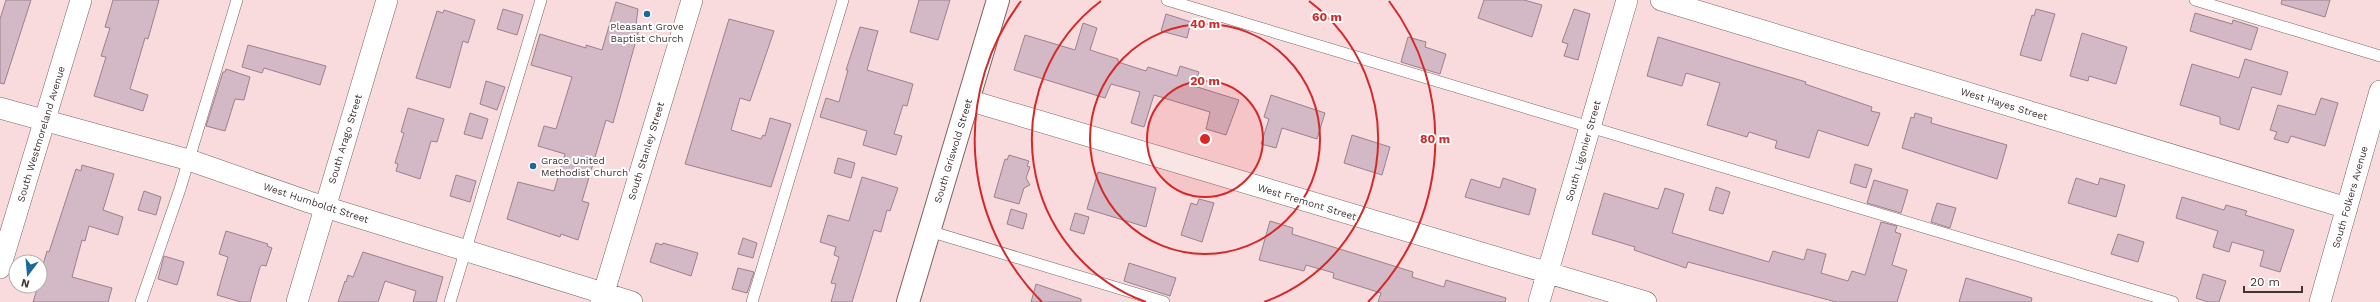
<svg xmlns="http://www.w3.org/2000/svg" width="2380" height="302" viewBox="0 0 2380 302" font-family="'Work Sans',sans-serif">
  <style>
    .building { fill: #d3b9c5; stroke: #9a818d }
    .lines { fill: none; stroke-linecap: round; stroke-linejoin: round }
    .lane-casing { stroke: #7e6365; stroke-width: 12 }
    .street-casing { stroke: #7e6365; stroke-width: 22 }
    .secondary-casing { stroke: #7e6365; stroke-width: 24 }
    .lane { stroke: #fff; stroke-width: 11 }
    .street { stroke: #fff; stroke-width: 21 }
    .secondary { stroke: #fff; stroke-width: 22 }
    .ring { fill: none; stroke: #d62828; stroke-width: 2 }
    .poi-dot { fill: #1b699c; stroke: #fff; stroke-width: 1.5 }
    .labels { text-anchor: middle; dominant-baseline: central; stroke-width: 4; stroke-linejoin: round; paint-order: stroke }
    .poi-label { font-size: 10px; fill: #403435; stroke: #fff }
    .street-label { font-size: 10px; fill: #403435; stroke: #fff }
    .centre { fill: #d62828; stroke: #fff; stroke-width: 2 }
    .ring-label { font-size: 12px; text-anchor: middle; font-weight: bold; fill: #d62828; stroke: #fff; stroke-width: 4; stroke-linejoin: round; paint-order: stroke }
  </style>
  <rect width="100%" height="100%" fill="#fadbdd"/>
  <path class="building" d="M6,0h25l-27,84 -4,-1v-64z
    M113,0h46l-11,39 -3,-1 -15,51 18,6 -5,16 -49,-15 12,-39 -5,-1 9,-28 -5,-1z
    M919,0h31l-12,40 -28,-8z
    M1484,0h40l18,5 -10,32 -54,-19z
    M2282,0h48l-5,17 -44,-13z
    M616,2l22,7 -2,15 4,2 -27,97 -7,-3 -24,81 7,2 -11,37 -17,-6 -1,3 -53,-18 11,-37 36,9 11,-37 -27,-8 6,-20 12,3 16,-52 -41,-12 9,-31 46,14v-3l16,5z
    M503,9l20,6 -6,20 -20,-6z
    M1574,9l16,5 -12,46 -14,-4 4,-12 -6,-2z
    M2036,9l19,5 -14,47 -21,-6 12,-40 2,1z
    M444,10l31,10 -7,23 -5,-2 -13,47 -34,-10 21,-67 6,2z
    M2195,13l37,11 1,-4 25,8 -7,22 -61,-19z
    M1166,14l25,8 -4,16 -26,-7z
    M729,19l45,12 -24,70 -10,-3 -9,32 30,9 2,-4 2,1 5,-18 21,6 -20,63 -86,-23z
    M1083,23l14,5 -7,22 28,9v3l28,9 2,-4 29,9 3,-10 19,6 -5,14 45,14 -13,35 -20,-6 4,-17 -56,-17 -10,32 -13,-4 9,-31 -29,-8 -6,14 -91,-28 11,-35 50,15z
    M860,27l18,4 -11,39 46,14 -6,22 -4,-1 -9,29 8,2 -6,19 -33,-10 4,-14 -47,-14 6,-19 13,4 9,-32h-2z
    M2082,33l45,14 -11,37 -27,-8 -1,5 -18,-5z
    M1408,37l18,5 -1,5 21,7 -6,20 -39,-12z
    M1658,37l148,45 -1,2 67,23 -1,4 9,2 -12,33 -50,-16 -9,28 -34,-10 2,-7 -28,-9 -2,5 -40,-12 13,-42 -34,-10 -4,13 -35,-10z
    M248,45l78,21 -6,19 -56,-17 -2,5 -20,-6z
    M2245,59l43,13 -7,23 -29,-8 -13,43 -19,-6v-7l-40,-12 12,-41 47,14z
    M226,69l24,8 -6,23 -9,-1 -10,32 -19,-5 17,-54h2z
    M486,81l19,6 -8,23 -17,-6z
    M1271,95l54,18 -8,26 -35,-11 -6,20 -15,-4 8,-25 -5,-2z
    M2321,98l17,5 -13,43 -34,-10 -3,7 -14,-4 3,-7 -7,-2 8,-25 37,10z
    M408,108l36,11 -7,23 -6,-1 -11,38 -24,-8 2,-7 -3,-1 9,-30 -3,-1z
    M470,113l18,6 -6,20 -18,-5z
    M1915,113l17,5 -1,5 76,22 -10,34 -95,-31 9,-31 3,1z
    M1352,135l38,12 -8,28 -38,-12z
    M1009,155l20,6 -2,5 3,1 -4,11 4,7 -6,3 -5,16 -25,-7 11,-38 2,1z
    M838,158l17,5 -4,15 -17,-5z
    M1855,164l17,5 -6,19 -16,-5z
    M82,165l32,9 -11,36 20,7 -5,18 -29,-9 -4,15 -3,-1 -10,37 40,11 -4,14h-75l5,-16h2v-11l7,-24 2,1 27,-83 5,2z
    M1098,172l58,16 -10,39 -59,-18z
    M456,175l20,6 -6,21 -20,-6z
    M862,177l36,11 -8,23 -3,-1 -6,22 -7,-2 -22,72h-21l5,-18 -5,-1 8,-26 -5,-2 2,-8 -16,-5 8,-27 21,6z
    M1503,178l33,11 -7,26 -64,-18 6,-18 29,9z
    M2076,178l22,7 2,-7 25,7 -9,32 -48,-14z
    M1874,180l34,10 -7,23 -34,-10z
    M1716,187l14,5 -7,22 -14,-4z
    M1665,188l19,6 -12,39 97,29 4,-11 31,9 3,-11 19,5 -5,19 27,8 4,-10 13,4 16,-53 16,4 -2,6 6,2 -9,31 15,5 -10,32h-61l-148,-40 -2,6 -52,-18 1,-3 -43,-13 12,-41 54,16z
    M144,191l17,6 -5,18 -18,-5z
    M2182,197l42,13 2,-5 21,6 -2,4 49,15 -14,42 -20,-6 4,-15 -32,-9 -3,10 -16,-5 5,-16 -42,-13z
    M1199,199l15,4 -12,39 -21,-7 10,-32 6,2z
    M1937,203l19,5 -6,20 -19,-6z
    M1011,209l16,5 -4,15 -16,-5z
    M1075,213l14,4 -5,17 -14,-4z
    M1270,221l23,7 -1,6 121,38 -1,5 32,10 2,-7 60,18 -1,4h-127l3,-9 -48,-15 1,-5 -28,-8 -2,6 -45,-11z
    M226,231l42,13 -1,2 5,2 -6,18 -4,-1 -2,2 -10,35h-9l-24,-7 11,-38 -9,-3z
    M2118,234l26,8 -6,20 -27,-8z
    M743,238l14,5 -4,15 -15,-4z
    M656,243l6,2 1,-2 35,10 -7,23 -41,-14z
    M363,252l80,25 -7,25h-23l3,-11 -31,-10 -7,21h-40l7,-21 1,1 2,-7 5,2z
    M164,256l20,6 -7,23 -19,-6z
    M1129,263l47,15 -6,18 -46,-15z
    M738,268l16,4 -7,21 -15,-4z
    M2203,274l23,7 -7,21h-11l-12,-4z
    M1966,278l66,20 -1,4h-72z
    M1036,284l45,15v3h-50z"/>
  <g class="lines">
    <defs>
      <path id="lane" d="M1167,0l1006,302
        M2195,0l185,56
        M929,231l235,71
        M141,302l39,-113 57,-189
        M450,302l91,-302
        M752,302l91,-302"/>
      <path id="street" d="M1661,0l686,208
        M968,100l678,202
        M0,108l189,52 120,42 323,100
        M0,268l81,-268
        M297,302l90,-302
        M601,302l91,-302
        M1539,302l88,-302
        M2320,302l60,-211"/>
      <path id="secondary" d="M908,302l90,-302"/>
    </defs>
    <use href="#lane" class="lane-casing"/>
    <use href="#street" class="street-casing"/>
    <use href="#secondary" class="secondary-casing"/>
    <use href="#lane" class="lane"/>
    <use href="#street" class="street"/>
    <use href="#secondary" class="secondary"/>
  </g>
  <circle cx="1205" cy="139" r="58" fill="#d62828" fill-opacity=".12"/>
  <g class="ring">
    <circle cx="1205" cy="139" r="58"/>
    <circle cx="1205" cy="139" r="115"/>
    <path d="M1146 302A173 173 0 0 1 1101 1M1309 1A173 173 0 0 1 1264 302"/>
    <path d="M1042 302A230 230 0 0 1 1021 1M1389 1A230 230 0 0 1 1368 302"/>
  </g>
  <g class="poi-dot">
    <circle cx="647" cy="14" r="4"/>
    <circle cx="533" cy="166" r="4"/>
  </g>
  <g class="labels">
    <g class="poi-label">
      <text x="647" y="26">Pleasant Grove<tspan x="647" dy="12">Baptist Church</tspan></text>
      <text x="541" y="160" text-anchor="start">Grace United<tspan x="541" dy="12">Methodist Church</tspan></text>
    </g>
    <g class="street-label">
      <text transform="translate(2004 104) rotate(17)">West Hayes Street</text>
      <text transform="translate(41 134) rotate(-73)">South Westmoreland Avenue</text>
      <text transform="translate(345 139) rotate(-73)">South Arago Street</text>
      <text transform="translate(646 151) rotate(-73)">South Stanley Street</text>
      <text transform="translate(953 151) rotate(-73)">South Griswold Street</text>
      <text transform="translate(1583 151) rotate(-74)">South Ligonier Street</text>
      <text transform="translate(2350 197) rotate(-74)">South Folkers Avenue</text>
      <text transform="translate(1307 202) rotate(17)">West Fremont Street</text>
      <text transform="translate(316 203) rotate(18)">West Humboldt Street</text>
    </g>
  </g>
  <circle cx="1205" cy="139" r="6" class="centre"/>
  <g class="ring-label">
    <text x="1327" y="21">60 m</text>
    <text x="1205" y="28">40 m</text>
    <text x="1205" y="85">20 m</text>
    <text x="1435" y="143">80 m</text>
  </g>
  <g transform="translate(28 274) rotate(196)"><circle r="19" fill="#ffffff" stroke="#b3aeae"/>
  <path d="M0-3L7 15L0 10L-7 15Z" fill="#1b699c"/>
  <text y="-6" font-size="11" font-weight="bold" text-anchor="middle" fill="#403435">N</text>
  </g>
  <path d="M2244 286v6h58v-6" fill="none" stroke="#403435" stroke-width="2"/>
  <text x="2250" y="286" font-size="12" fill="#403435" stroke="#ffffff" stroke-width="3" paint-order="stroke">20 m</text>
</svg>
